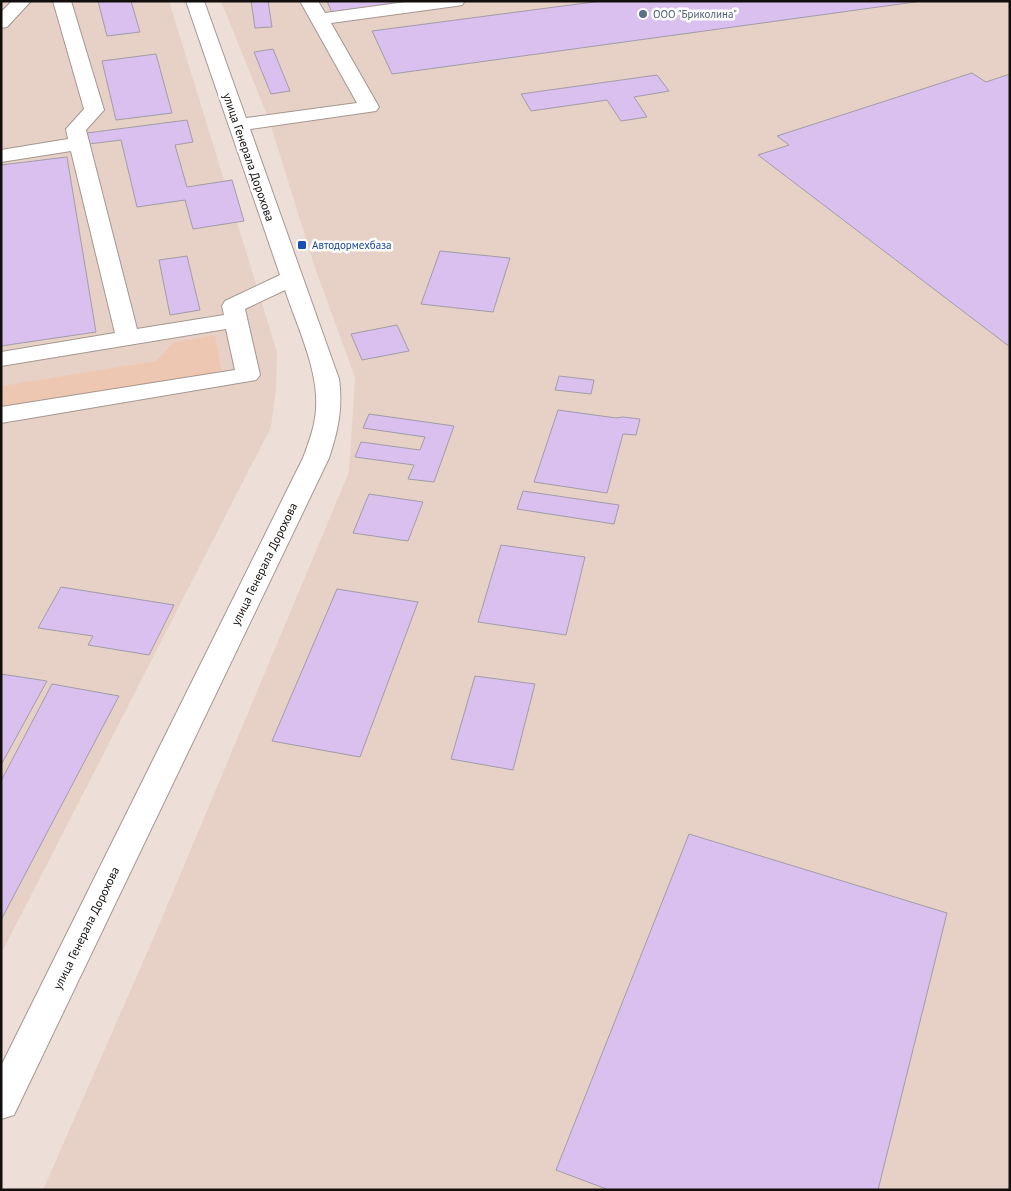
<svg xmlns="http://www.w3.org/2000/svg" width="1011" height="1191" viewBox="0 0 1011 1191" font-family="'PT Sans',sans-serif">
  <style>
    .built { fill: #e7d1c6 }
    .green { fill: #eec7b3 }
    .building { fill: #d9c0ee; stroke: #a29ca8 }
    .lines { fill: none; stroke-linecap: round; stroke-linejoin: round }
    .minor-casing { stroke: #a59790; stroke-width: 2 }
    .minor { fill: #fff; fill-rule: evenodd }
    .service-dot { fill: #5c6f8a; stroke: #fff; stroke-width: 2 }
    .transit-dot { fill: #1a4fb4; stroke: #fff; stroke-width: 2 }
    .labels { text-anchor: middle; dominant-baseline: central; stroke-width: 5; stroke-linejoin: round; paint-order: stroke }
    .far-service-label { font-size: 11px; fill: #4e5e75; stroke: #fff; text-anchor: start }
    .far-transit-label { font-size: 11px; fill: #164399; stroke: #fff; text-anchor: start }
    .street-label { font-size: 12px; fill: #120e0b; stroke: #fff }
  </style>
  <rect width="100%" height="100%" fill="#edded7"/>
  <path class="built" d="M1,1h168l108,351 -1,36 -5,39 -270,527z
    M221,1h789v1189h-967l114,-260 192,-458 6,-95 -39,-106 -47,-151z"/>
  <path class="green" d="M215,335l8,44 -222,36v-29l155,-25 18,-19z"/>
  <path class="building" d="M98,1h33l9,31 -33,4z
    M251,1h17l4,26 -17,1z
    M327,1h93l-88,12z
    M601,1h321l-530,73 -20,-43z
    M273,49l17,42 -19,3 -17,-42z
    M156,54l16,59 -56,7 -14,-59z
    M972,73l14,9 24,-8v273l-252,-192 31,-10 -12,-9z
    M657,75l12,16 -35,6 13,20 -26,4 -14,-21 -76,11 -10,-17z
    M187,120l6,22 -18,3 12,42 45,-7 12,41 -51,8 -8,-29 -48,7 -16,-67 -32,4 -2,-11z
    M67,157l29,175 -95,14v-181z
    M440,251l70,7 -17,54 -72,-8z
    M187,256l13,54 -30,5 -11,-55z
    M397,325l12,26 -47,9 -11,-26z
    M559,376l35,4 -3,14 -36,-4z
    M558,410l58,8 7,-1 17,2 -4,16 -13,-1 -16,59 -73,-11z
    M369,414l85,12 -20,56 -26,-3 6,-14 -59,-8 6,-15 59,8 5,-13 -62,-9z
    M523,491l96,14 -5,19 -97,-15z
    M369,494l54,8 -15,39 -55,-8z
    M501,545l84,12 -19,78 -88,-13z
    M61,587l113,18 -25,50 -61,-10 5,-9 -55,-8z
    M337,589l81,13 -58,155 -88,-16z
    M1,674l46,7 -46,84z
    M475,676l60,8 -22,86 -62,-11z
    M52,684l67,12 -118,224v-139z
    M689,834l258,79 -69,277h-269l-53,-20z"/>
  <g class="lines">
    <defs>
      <path id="minor" d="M12,1h19l-24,26 -6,1v-16z
        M53,1h18l33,109 -18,20 51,199 87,-14 -2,-9 3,-5 55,-26 -94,-274h18l42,117 111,-15 -57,-102h18l7,12 88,-12h52l-3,4 -6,1 -125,17 48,84 -3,4 -126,18 89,250c4,29 -1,52 -10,79l-315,657 -13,4v-53l302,-608c6,-16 12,-32 13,-49 3,-38 -19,-83 -31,-119l-40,19 15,66 -4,5 -255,43v-16l234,-37 -9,-41 -225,37v-14l114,-19 -44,-182 -70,11v-12l67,-11 -2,-10 18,-20z"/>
    </defs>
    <use href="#minor" class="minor-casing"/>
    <use href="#minor" class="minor"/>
  </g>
  <circle class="service-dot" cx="643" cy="14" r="5"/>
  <rect class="transit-dot" x="297" y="240" width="10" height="10" rx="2.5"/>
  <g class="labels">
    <g class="far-service-label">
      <text x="653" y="14">ООО "Бриколина"</text>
    </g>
    <g class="far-transit-label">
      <text x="312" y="245">Автодормехбаза</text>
    </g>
    <g class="street-label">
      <text transform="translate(249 157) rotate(71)">улица Генерала Дорохова</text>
      <text transform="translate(264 564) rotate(-64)">улица Генерала Дорохова</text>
      <text transform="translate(86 928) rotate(-64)">улица Генерала Дорохова</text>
    </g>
  </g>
  <rect width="1011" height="1191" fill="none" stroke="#120e0b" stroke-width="5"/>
</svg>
